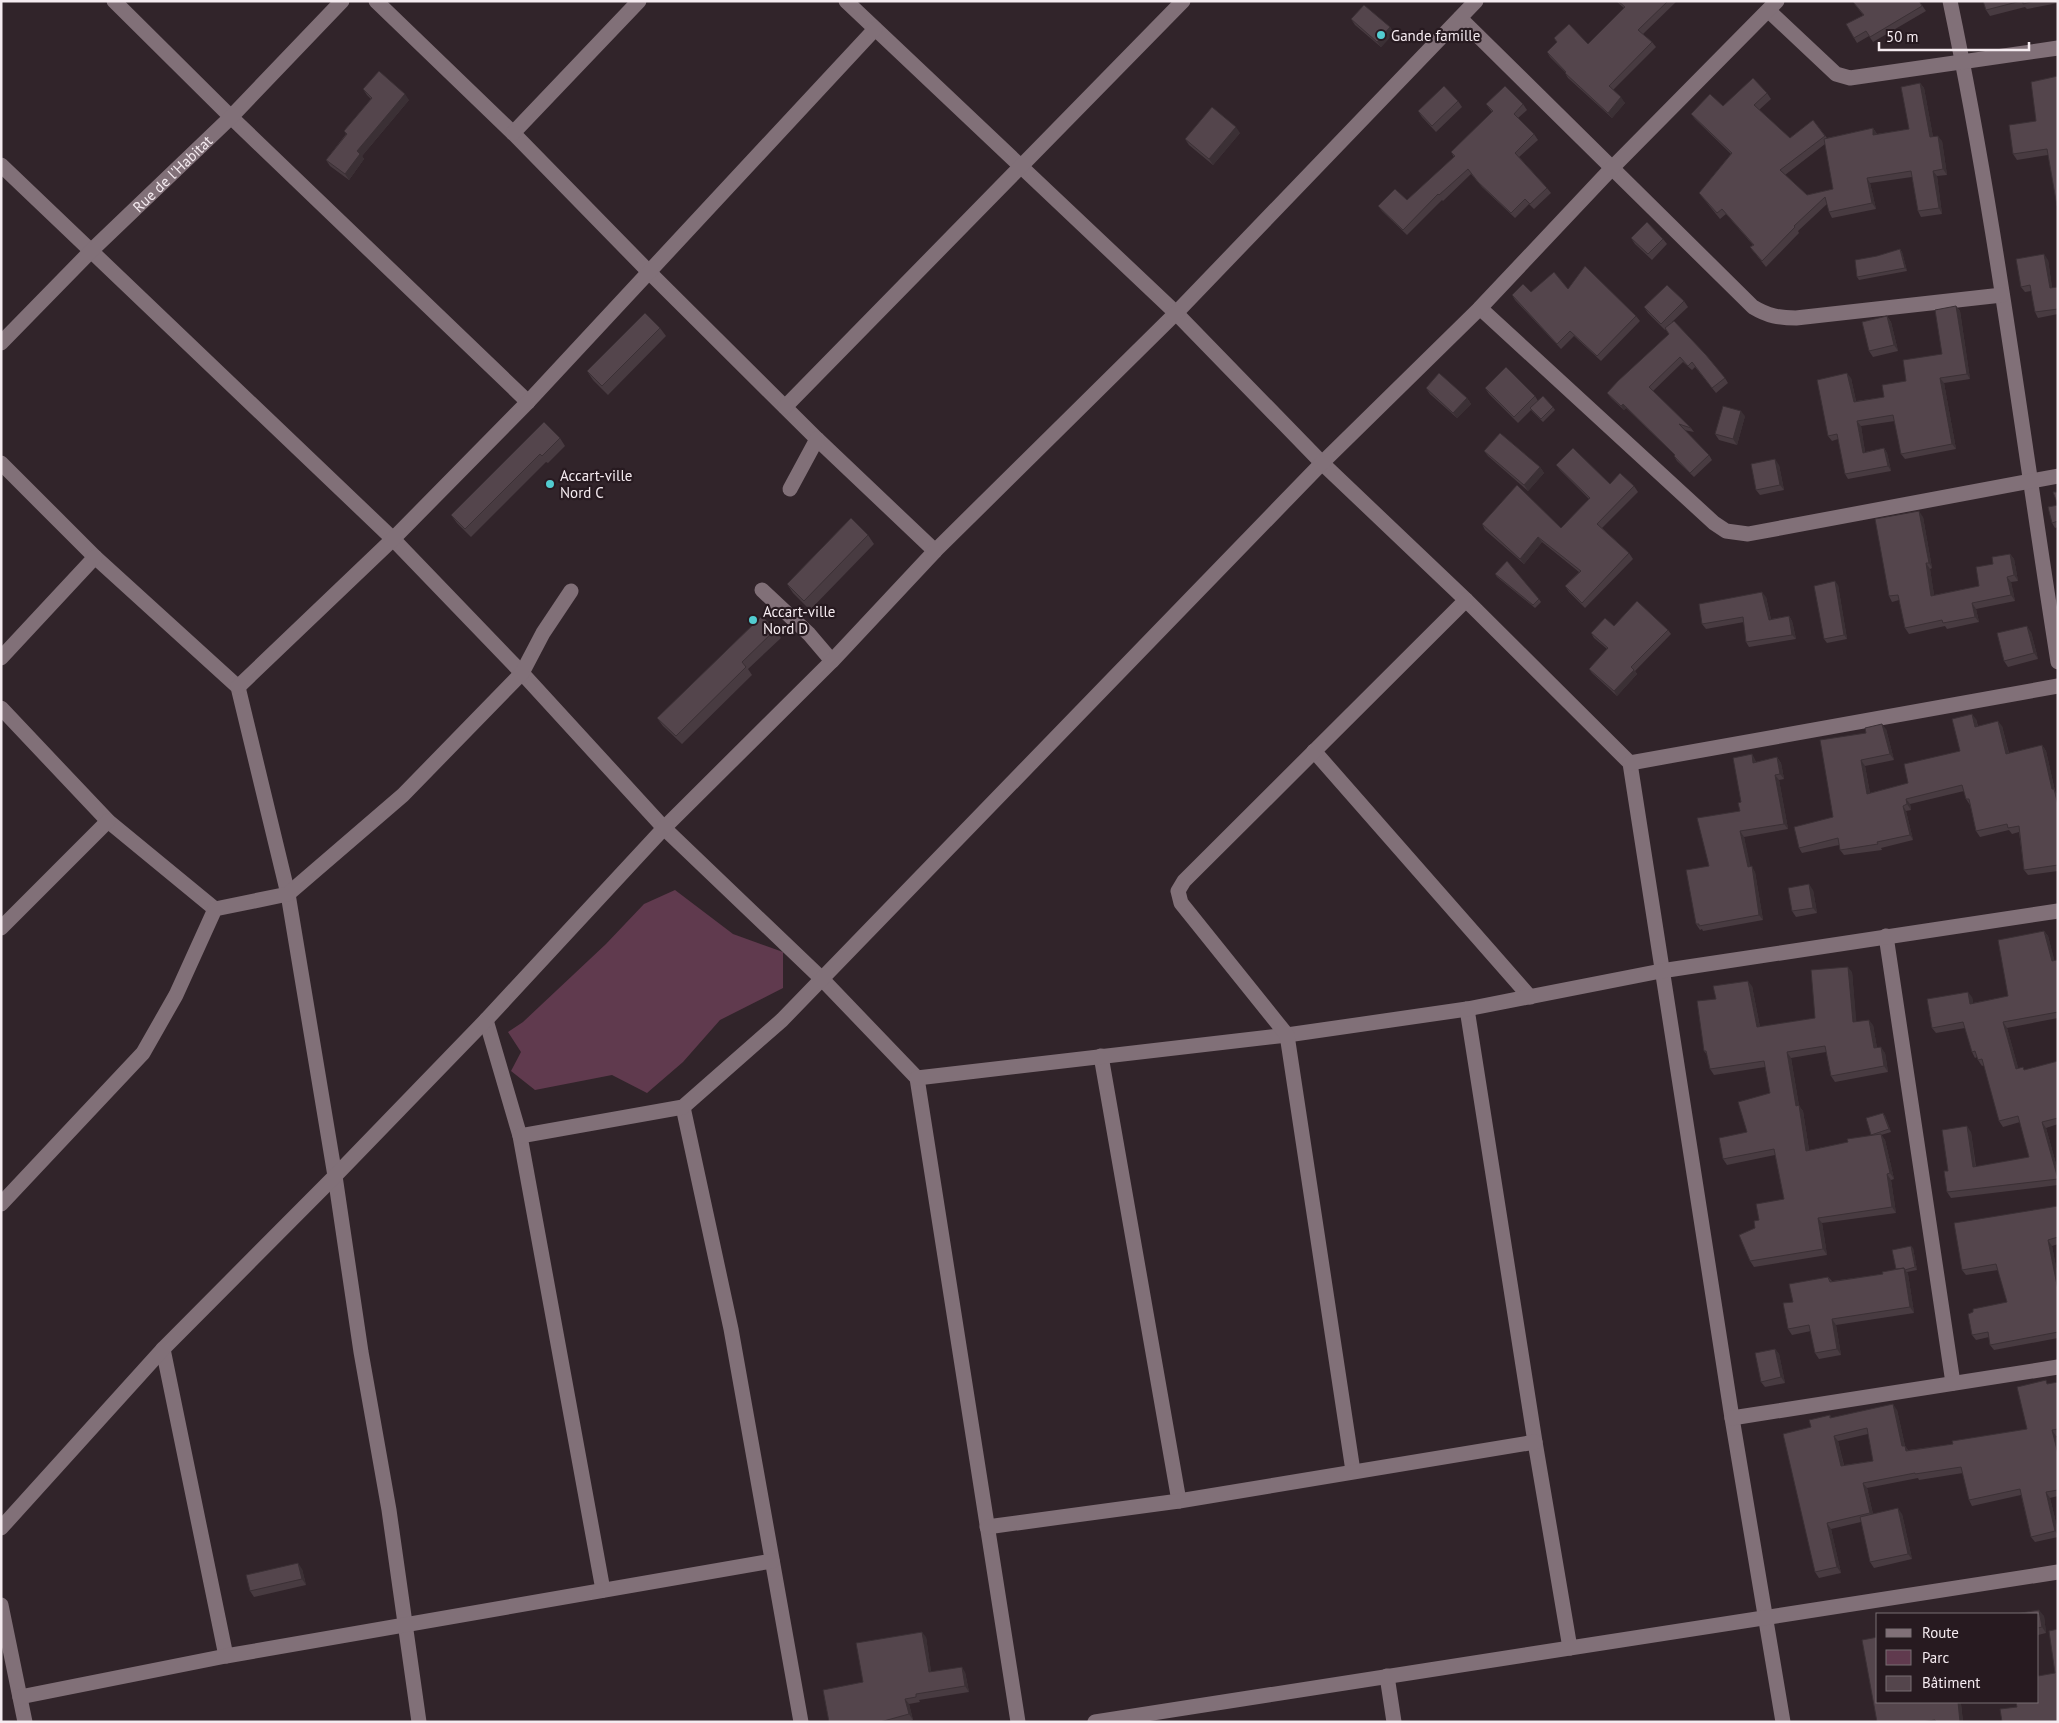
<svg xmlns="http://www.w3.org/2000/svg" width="2059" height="1723" viewBox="0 0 2059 1723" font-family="'PT Sans',sans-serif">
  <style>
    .green { fill: #603a4e }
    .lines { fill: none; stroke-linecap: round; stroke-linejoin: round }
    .minor { stroke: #817078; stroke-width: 15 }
    .wall { fill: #483b41; fill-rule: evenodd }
    .shaded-wall { fill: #3b3035 }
    .building { fill: #54454c; stroke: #3b3035; fill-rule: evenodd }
    .poi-dot { fill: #52ccd0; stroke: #271a20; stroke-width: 2 }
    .labels { text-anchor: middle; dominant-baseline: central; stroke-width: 4.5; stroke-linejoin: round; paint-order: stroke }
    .poi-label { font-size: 15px; fill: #f5ebf0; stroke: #271a20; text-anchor: start }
    .street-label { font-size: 15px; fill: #f5ebf0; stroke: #271a20 }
  </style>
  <rect width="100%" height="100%" fill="#31242a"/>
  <path class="green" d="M675,890l58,44 50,18v36l-63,32 -37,42 -36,31 -35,-18 -77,15 -24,-19 10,-19 -13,-20 15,-10 83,-78 38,-40z"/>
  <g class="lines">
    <g class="minor">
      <path d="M114,1l117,116 297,285"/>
      <path d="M376,1l137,132 137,140 167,166 118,112"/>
      <path d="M846,1l330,312 146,150 144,137 164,163 102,655 51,304"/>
      <path d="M1950,1c46,219 73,441 108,661"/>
      <path d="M1769,11l67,63 14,4 208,-30"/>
      <path d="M1460,18l293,289c15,9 26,11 43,11l206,-23"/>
      <path d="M513,133l126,-132"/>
      <path d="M1,165l392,374 129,134 142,155 158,151 95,99 101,644"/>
      <path d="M1480,308l234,215 12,8 22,3 310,-58"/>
      <path id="s1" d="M1,343l90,-92 140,-134 111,-116"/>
      <path d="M785,407l398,-406"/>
      <path d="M1,463l94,94 143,130 50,207 47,282 26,176 28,158 30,212"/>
      <path d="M790,489l27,-50"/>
      <path d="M762,590l47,44 23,27"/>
      <path d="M1,658l94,-101"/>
      <path d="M238,687l155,-148 135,-137 347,-373"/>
      <path d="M1,708l107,113 107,88"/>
      <path d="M1314,751l216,246"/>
      <path d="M1630,763l428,-77"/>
      <path d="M1,928l107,-107"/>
      <path d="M1886,936l67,447"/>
      <path d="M1467,1009l68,433 35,206"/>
      <path d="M486,1020l34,116 83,454"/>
      <path d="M1101,1056l78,445"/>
      <path d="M917,1078l370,-43 180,-26 194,-38 397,-60"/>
      <path d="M683,1107l48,222 70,393"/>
      <path d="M520,1136l163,-29 99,-87 540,-557 158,-155 132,-140 165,-167"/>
      <path d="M1,1204l142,-151 33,-58 39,-86 73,-15 115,-99 119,-122 21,-40 28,-42"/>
      <path d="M163,1349l63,307"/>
      <path d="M1732,1418l326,-51"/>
      <path d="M1353,1471l-66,-436 -106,-132 -3,-12 6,-10 282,-281"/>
      <path d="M987,1527l192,-26 356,-59"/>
      <path d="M1,1528l162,-179 172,-173 151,-156 178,-192 168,-167 103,-110 241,-238 300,-312"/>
      <path d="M1,1605l24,117"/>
      <path d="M1387,1676l7,46"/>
      <path d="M20,1697l206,-41 546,-95"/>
      <path d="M1095,1722l963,-150"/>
    </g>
  </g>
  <path class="wall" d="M1616,1h61l-34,33 9,8 4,5 -43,43 12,13 -13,15 -44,-40 -3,-5v-1l-15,-15 -3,-5 10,-10 -3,-4 34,6 36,-36z
    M1919,1l7,10 -53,31 -4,-6 -12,7 -3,-5 9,-23 -10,-13z
    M1983,1h75v2l-31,6 -2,-2 -35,9 -4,-6z
    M1351,19l39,8 4,6 -13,14 -26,-22z
    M2058,76v131l-10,-52 -31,5 -4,-6 23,-33z
    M1920,83l4,5 9,49 9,4 5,34 -10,1 5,38 -21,3 -3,-6 -6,-34 -42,6 6,26 -44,9 -3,-6 -2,-8 -29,27 1,2 -33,34 -16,-20 3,-2 -27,-31 -6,5 -21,-26 32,-39 -36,-35 -4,-5 32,-8 44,-13 4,6 -12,11 31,28 23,-18 14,18 46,-10 4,6 32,-5zM1825,144l8,45 -26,6 -22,-20z
    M363,89l46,11 -47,56 2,3 -15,21 -19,-14 -4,-6 20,-26 -2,-3 27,-32 -4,-4z
    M1458,101l4,6 -26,25 -14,-15 -4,-6z
    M1486,104h37l4,6 -9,8 16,16 4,6 -19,17 28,31 4,5 -17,16 -5,-5 -14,14 -33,-31 -11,-13 -28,27 -1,-1 -35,35 -25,-24 -4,-5 29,-6 47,-43 -3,-5 41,-40z
    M1240,133l-27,32 -24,-20 -4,-6z
    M1631,238l32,1 4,5 -15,16 -17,-16z
    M1900,249l2,3 5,19 -48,9 -2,-3 20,-21z
    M2048,260l4,28 6,-1v27l-20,4 -3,-6 -4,-21 -6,1 -4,-5z
    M1568,289l68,27 4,5 -39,40 -27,-25 -13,13 -46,-49 -3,-5 19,-3z
    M1684,301l4,6 -16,15 53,56 3,5 -12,10 -21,-26 -3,3 -9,-8 -30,29 38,37 3,4 -10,-2 25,25 3,5 -18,17 -17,-16 -3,-5 1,-1 -49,-47 -2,2 -13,-12 -4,-5 62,-59 -4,-5v1l-17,-17 -4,-6z
    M1956,306l4,5 10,68 -26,4 12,66 -51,10 -4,-5 -6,-33 -34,5 4,26 19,-4 3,5 4,18 -43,8 -3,-5 -7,-35 -6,2 -4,-5 23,-58 5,23 28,-4 58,-43z
    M1887,316l4,6 7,29 -25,6 -4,-6z
    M660,328l6,8 -58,59 -15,-15 -6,-9z
    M1426,388l41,10 4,6 -14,14 -27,-24z
    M1485,388l50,8 3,5 15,6 2,3 -12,12 -12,-12 -13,13 -29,-29z
    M1745,416l-8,29 -18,-5 -4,-6z
    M560,438l5,8 -17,17 -2,-1 -75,75 -14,-14 -6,-8z
    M1484,451l56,16 4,6 -16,18 -40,-35z
    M1556,465l54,19 24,2 4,6 -36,36 27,25 4,6 -48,49 -16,-16 -4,-6 14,-14 -37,-30 -18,22 -39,-34 -3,-6 79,4 28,-29 -29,-29z
    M1779,465l5,25 -24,5 -4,-5z
    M2058,492v35l-3,1 -3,-5 6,-18z
    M1923,517l9,51 -2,1 4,26 45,-9 14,-22 17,-10 4,5 4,22 -7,1 4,19 -39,8 3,13 -32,7 -2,-3 -36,8 -4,-6 -6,-28 -7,2 -3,-6z
    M868,535l6,9 -64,66 -17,-17 -6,-9z
    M1495,574l44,25 2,3 -6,6 -38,-31z
    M1838,585l9,54 -20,4 -3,-4z
    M1766,597l5,22 18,-3 3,5 4,18 -47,8 -3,-5 -2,-20 -38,7 -4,-5z
    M1614,626l54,4 3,4 -36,37 2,3 -20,22 -25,-23 -3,-4 18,-20 -13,-11 -3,-5z
    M775,630l6,8 -33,31 4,6 -70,69 -19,-18 -6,-8z
    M2031,632l7,27 -30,8 -4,-6z
    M1976,719l2,7h24l7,27 33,-8 4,6 9,40 3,5v75l-30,4 -4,-5 -5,-38 -7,2 -3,-4 -29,7 -4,-6 -6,-26 -4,-6 -2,-8 -54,13 1,6 -5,1 7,29 -32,8 1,2 -38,5 -4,-5 -1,-5 -37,8 -3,-5 34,-31 33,-84 20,-4 8,31 -29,6 5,27 38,-10 52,-32z
    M1752,754l4,8 21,-5 4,6 3,16 -5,1 9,49 -44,8 6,30 5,5 8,48 -60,11 -1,-2 -2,1 -4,-6 13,-58 31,-55z
    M1813,890l4,23 -21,4 -4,-6z
    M2044,931l4,5 6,24h4v58l-51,10 11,40 7,2 33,-9v63l-12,4 12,43v14l-107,13 -4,-6 1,-21 23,-39 5,35 53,-10 -9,-35 -17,5 -4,-6 -15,-56 -2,1 -4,-6 -1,-3 -2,1 -3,-6 -7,-24 -29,5 -4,-5 40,-31 1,6 35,-7z
    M1852,972l4,50 17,3 4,23 8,5 3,19 -53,10 -4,-6 -5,-24 -35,6 8,48 4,5 6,39 39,-8 23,-6 12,-23 2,3 6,16 -10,3 4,5 9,39 -3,1 5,33 -74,10 5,32 -73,12 -4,-6 5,-33 4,-8 25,-21 -9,-44 -48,10 -4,-6 24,-27 23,-39 -5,-26 -51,8 -4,-6 -3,-14 -3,-4 12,-52 36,-13 8,41 55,-9z
    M2058,1206v38l-6,2 6,31v61l-64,12 -4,-5 -1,-8 -13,3 -4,-5 35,-33 -9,-32 -32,5 -4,-5z
    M1913,1248l4,22 -10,2 1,2 6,39 -78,12 5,30 -22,4 -4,-6 -4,-22 -19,4 -4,-6 5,-27 35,-25 4,4 51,-7 13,-5z
    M1775,1349l4,5 6,29 -20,4 -4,-5z
    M2058,1382v54h-2l2,7v53l-8,2 8,33v6l-23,5 -4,-5 -10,-42 -49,11 -3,-6 -6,-27 -44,7 -1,-2 -51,10 6,26h29l10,45 -38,9 -4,-6 -9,-40 -30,7 10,44 -22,5 -4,-6 -4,-145 19,-12 1,3 66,-8 8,36 3,4 45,-6 74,-15 22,-45zM1868,1434l5,27 -29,4 -6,-24z
    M302,1569l4,16 -52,12 -4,-6z
    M2038,1614l6,2 2,17 -8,2z
    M926,1637l5,35h34l4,20 -50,8 1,2 -11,2 4,16 -8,2h-76l34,-40z
    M1878,1702l83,2 2,18h-86z"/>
  <path class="shaded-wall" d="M1390,27l4,6 -13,14 -4,-5z
    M1920,83l4,5 10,54 -4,-5z
    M405,94l4,6 -47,56 2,3 -15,21 -4,-6 12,-23z
    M1621,97l4,6 -13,15 -4,-5z
    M1236,127l4,6 -27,32 -4,-6z
    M1873,128l3,5 1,7 -4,-5z
    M1938,136l4,5 5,34 -4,-6z
    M1933,171l4,5 5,38 -3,-6z
    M1867,178l3,5 6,26 -4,-6z
    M1900,249l2,3 5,19 -2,-3z
    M2044,254l4,6 5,33 -3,-5z
    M1956,306l4,5 10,68 -3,-5z
    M1887,316l4,6 7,29 -4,-6z
    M1847,373l4,5 6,29 -3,-5z
    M1940,378l4,5 12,66 -4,-5z
    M1467,398l4,6 -14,14 -4,-5z
    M1623,404l3,4 -2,2 -3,-4z
    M1741,411l4,5 -8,29 -4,-6z
    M1857,421l4,5 5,32 -3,-5z
    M1884,448l3,5 4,18 -3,-5z
    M1775,459l4,6 5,25 -4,-5z
    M1540,467l4,6 -16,18 -4,-6z
    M1919,511l4,6 9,51 -3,-5z
    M1538,537l4,5 -18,22 -4,-5z
    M2010,554l4,5 4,22 -4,-6z
    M1926,563l4,6 5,32 -4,-5z
    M2007,577l4,5 4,19 -4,-6z
    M1835,581l3,4 9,54 -3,-4z
    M1762,592l4,5 6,28 -3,-5z
    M1972,603l4,6 3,13 -4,-5z
    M1789,616l3,5 4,18 -4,-4z
    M2027,626l4,6 7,27 -4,-6z
    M1634,670l3,4 -20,22 -3,-5z
    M1972,714l4,5 3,14 -4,-6z
    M1998,721l4,5 8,33 -4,-5z
    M1882,724l4,5 8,31 -4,-6z
    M2042,745l4,6 9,40 2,3 1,11 -6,-16z
    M1752,754l3,6 2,8 -4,-5z
    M1777,757l4,6 3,16 -4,-5z
    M1861,760l4,6 6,34 -4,-6z
    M1775,775l4,5 9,49 -4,-5z
    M1906,799l4,5 1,6 -4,-6z
    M1903,806l3,5 7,29 -3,-5z
    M1740,831l4,6 8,36 -4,-6z
    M1752,866l3,6 8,48 -4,-5z
    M1809,884l4,6 4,23 -4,-5z
    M2044,931l4,5 8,30 -4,-5z
    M1848,967l4,5 5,56 -4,-6z
    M1748,981l4,5 9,47 -4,-6z
    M1968,992l4,5 2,12 -4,-5z
    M1869,1020l4,5 5,29 -4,-6z
    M2003,1022l4,6 13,46 -4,-5z
    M1881,1047l4,6 3,19 -4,-6z
    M1787,1052l4,6 8,48 4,5 7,46 -4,-6 -10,-45z
    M1883,1113l2,3 6,16 -2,-3z
    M2042,1122l4,6 12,43v8z
    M1967,1126l4,6 5,41 -3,-6z
    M1881,1134l4,6 9,39 -4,-6z
    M1887,1174l4,6 5,33 -4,-6z
    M1818,1218l4,5 5,32 -4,-6z
    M2048,1240l4,6 6,31v14z
    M1911,1246l2,2 4,22 -2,-3z
    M1904,1268l4,6 6,39 -4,-6z
    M1832,1319l4,6 5,30 -4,-6z
    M1775,1349l4,5 6,29 -4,-6z
    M1893,1404l4,6 8,36 4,5 1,5 -8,-10z
    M2052,1430l4,6 2,7v11z
    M1834,1436l4,5 7,30 -4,-5z
    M1863,1483l4,5 7,31 -4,-6z
    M2046,1492l4,6 8,33v4l-3,-4z
    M1898,1508l4,6 10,45 -4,-5z
    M1827,1523l4,6 10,44 -4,-6z
    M298,1563l4,6 4,16 -4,-6z
    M2039,1610l5,6 2,17 -4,-6z
    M922,1632l4,5 6,40 -3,-5z
    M962,1667l3,5 4,20 -4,-6z
    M905,1699l4,5 4,16 -4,-6z
    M1958,1702h2l1,2 2,18h-3z"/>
  <path class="building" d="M1618,1h50l-30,29 14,12 -43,44 12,11 -13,16 -43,-40 1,-1 -19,-20 10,-10 -3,-4 15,-14 19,20 37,-37z
    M1854,1h65l3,5 -52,31 -4,-6 -12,7 -8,-14 18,-9 -11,-13z
    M1983,1h38l-35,9z
    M2023,1h12l-12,3z
    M1364,5l26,22 -13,15 -26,-23z
    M379,71l26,23 -48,57 3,3 -15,20 -19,-14 21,-26 -3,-3 28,-33 -9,-9z
    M2058,76v130h-1l-10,-57 -34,5 -4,-29 27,-4 -5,-39z
    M1753,78l14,15 -13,12 36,33 23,-18 12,16 -45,34 27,25 26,-6 -9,-50 49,-11v7l36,-6 -8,-42 19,-4 10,54 8,-1 5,33 -10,2 6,37 -21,3 -7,-40 -44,7 5,25 -43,9 -4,-15 -31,29 1,1 -33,34 -12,-14 4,-2 -32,-36 -5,4 -18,-20 33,-40 -41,-39 19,-20 13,12z
    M1444,86l14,15 -26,25 -14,-15z
    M1505,86l18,18 -9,10 20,20 -19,19 32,35 -17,16 -5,-5 -14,14 -33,-31 -10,-13 -29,26 -1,-1 -35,36 -25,-24 17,-17 12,11 48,-44 -4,-4 42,-41 -7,-7z
    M1212,107l24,20 -27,32 -24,-20z
    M1647,222l16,17 -15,15 -17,-16z
    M1900,249l5,19 -48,9 -2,-17 22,-4z
    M2044,254l6,34 8,-1v22l-23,3 -5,-27 -9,2 -5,-28z
    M1585,266l51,50 -39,40 -27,-25 -13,13 -45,-49 11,-11 8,8 23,-20 14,17z
    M1667,285l17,16 -23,23 -17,-17z
    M1956,306l11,68 -27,4 12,66 -51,10 -8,-39 -36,6 6,32 21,-5 4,18 -43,8 -8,-40 -9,2 -11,-56 30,-7 7,29 30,-5 -2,-12 24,-4 -3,-21 39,-6 -7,-44z
    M645,313l15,15 -58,58 -15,-15z
    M1887,316l7,29 -25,6 -7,-29z
    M1674,321l32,34 19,23 -13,10 -20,-26 -4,4 -8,-9 -31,30 42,41 -12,-4 30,31 -19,18 -16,-17 1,-1 -52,-51 -2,2 -14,-13 11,-12 51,-47 -4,-6z
    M1506,367l29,29 -21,21 -29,-29z
    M1439,373l28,25 -14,15 -27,-25z
    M1543,396l10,11 -12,12 -11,-11z
    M1723,406l18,5 -8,28 -18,-5z
    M544,422l16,16 -18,18 -2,-2 -75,75 -14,-14z
    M1500,433l40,34 -16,18 -40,-34z
    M1573,448l37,36 10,-11 14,13 -37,38 32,29 -47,50 -17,-17 16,-15 -43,-34 -18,22 -38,-35 35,-39 44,43 29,-30 -34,-33z
    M1775,459l5,26 -24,5 -5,-26z
    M2053,492h5v29l-6,2 -4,-16 10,-2z
    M1919,511l10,52h-3l5,33 48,-10 -3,-19 17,-3 -1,-7 18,-3 4,21 -7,2 4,18 -39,8 3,14 -32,6 -1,-3 -37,8 -7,-33 -9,1 -14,-77z
    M851,518l17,17 -64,66 -17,-17z
    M1507,561l32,38 -6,6 -38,-31z
    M1835,581l9,54 -20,4 -10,-53z
    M1762,592l7,28 20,-4 3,19 -46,7 -3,-25 -41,7 -3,-20z
    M1637,601l31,29 -37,37 3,3 -20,21 -25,-22 19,-21 -17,-15 14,-15 9,8z
    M762,616l13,14 -33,32 4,5 -70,69 -19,-18z
    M2027,626l7,27 -30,8 -7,-28z
    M1972,714l3,13 23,-6 8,33 36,-9 10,44h2l4,16v60l-34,5 -5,-44 -11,2 -1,-4 -31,7 -7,-32h-3l-4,-14 -56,14 1,5 -4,2 7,29 -33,7 1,2 -38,6 -2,-12 -39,10 -5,-21 39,-10 -13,-77 46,-7 -1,-5 17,-4 8,30 -29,6 6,34 41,-11 -4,-19 56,-13 -8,-32z
    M1752,754l1,9 24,-6 3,17 -5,1 9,49 -44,7 8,36 4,-1 7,49 -60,11v-2h-3l-10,-54 23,-4 -12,-48 43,-7 -2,-8 3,-1 -8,-44z
    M1809,884l4,24 -21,3 -4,-23z
    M2044,931l8,30 5,-1 1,1v51l-55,10 13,47 7,-2 1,3 34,-9v57l-16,4 16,57 -111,13 -3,-21h4l-6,-41 25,-4 6,41 56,-10 -11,-41 -19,5 -17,-62 -4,1 -3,-9 -3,1 -9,-30 -31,6 -5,-29 41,-7 2,12 38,-8 -10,-56z
    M1848,967l5,55 16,-2 5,28 7,-1 3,19 -53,10 -6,-30 -38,6 9,54 3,-1 7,46 42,-9 -1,-3 34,-5 9,39 -3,1 5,33 -74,11 5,31 -73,12 -11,-26 16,-7 -1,-7 5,-1 -3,-16 28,-5 -10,-50 -51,10 -4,-21 28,-6 -9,-30 32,-9 -6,-32 -54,8 -4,-18h-2l-7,-50 19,-2 -3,-13 35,-5 9,46 58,-9 -4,-48z
    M1883,1113l6,16 -18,6 -5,-17z
    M2058,1206v31l-10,3 10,50v42l-68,13 -2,-13 -16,3 -4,-21 5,-2v-3l34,-7 -11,-38 -34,6 -8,-47z
    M1911,1246l4,21 -10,3 -1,-2 -8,1 -4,-19z
    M1904,1268l6,39 -78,12 5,30 -22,4 -6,-28 -21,4 -5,-26 10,-1 -4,-18 39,-7 2,5 53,-8 -1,-2z
    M1775,1349l6,28 -20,5 -6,-29z
    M2046,1380l1,4 11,-2v47l-6,1 6,24v36l-12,2 9,39 -24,6 -11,-48 -51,11 -8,-33 -46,7v-1l-52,10 7,30 -43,10 10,44 -22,5 -32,-138 28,-7 -2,-7 21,-5v3l63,-14 9,42h3l1,5 47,-7 -1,-3 75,-12 -10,-42zM1867,1428l6,33 -32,5 -7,-30z
    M1898,1508l10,46 -38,8 -10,-45z
    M298,1563l4,16 -52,12 -4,-16z
    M2039,1610l3,17 -4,1v-14h-23z
    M2058,1629v93h-56l-2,-13 17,-2 -1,-5h22v-26l17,-3 -6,-42z
    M922,1632l7,40 33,-5 3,19 -49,8v3l-11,2 4,15 -29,8h-51l-6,-32 40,-8 -7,-39z
    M1878,1637v65h80l2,20h-24l-1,-2 -14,2h-44l-15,-82z"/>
  <g class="poi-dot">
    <circle cx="1381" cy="35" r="5"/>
    <circle cx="550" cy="484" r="5"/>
    <circle cx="753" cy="620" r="5"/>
  </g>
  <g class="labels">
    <g class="poi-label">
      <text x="1391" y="35">Gande famille</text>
      <text x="560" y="475">Accart-ville<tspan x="560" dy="17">Nord C</tspan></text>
      <text x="763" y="611">Accart-ville<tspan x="763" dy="17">Nord D</tspan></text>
    </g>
    <g class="street-label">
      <text stroke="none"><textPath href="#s1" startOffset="241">Rue de l'Habitat</textPath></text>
    </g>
  </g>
  <rect width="2059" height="1723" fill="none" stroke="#f5ebf0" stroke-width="5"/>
  <rect x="1876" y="1613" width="162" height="90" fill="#271a20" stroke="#796e73"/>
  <rect x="1886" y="1629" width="25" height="8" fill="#817078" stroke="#796e73"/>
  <text x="1922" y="1638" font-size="15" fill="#f5ebf0">Route</text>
  <rect x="1886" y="1650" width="25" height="15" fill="#603a4e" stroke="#796e73"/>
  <text x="1922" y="1663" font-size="15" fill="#f5ebf0">Parc</text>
  <rect x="1886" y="1676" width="25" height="15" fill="#54454c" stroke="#796e73"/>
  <text x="1922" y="1688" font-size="15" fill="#f5ebf0">Bâtiment</text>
  <path d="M1879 42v8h150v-8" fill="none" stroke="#f5ebf0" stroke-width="2.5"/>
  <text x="1886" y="42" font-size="15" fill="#f5ebf0" stroke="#271a20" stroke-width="4" paint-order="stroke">50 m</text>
</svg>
